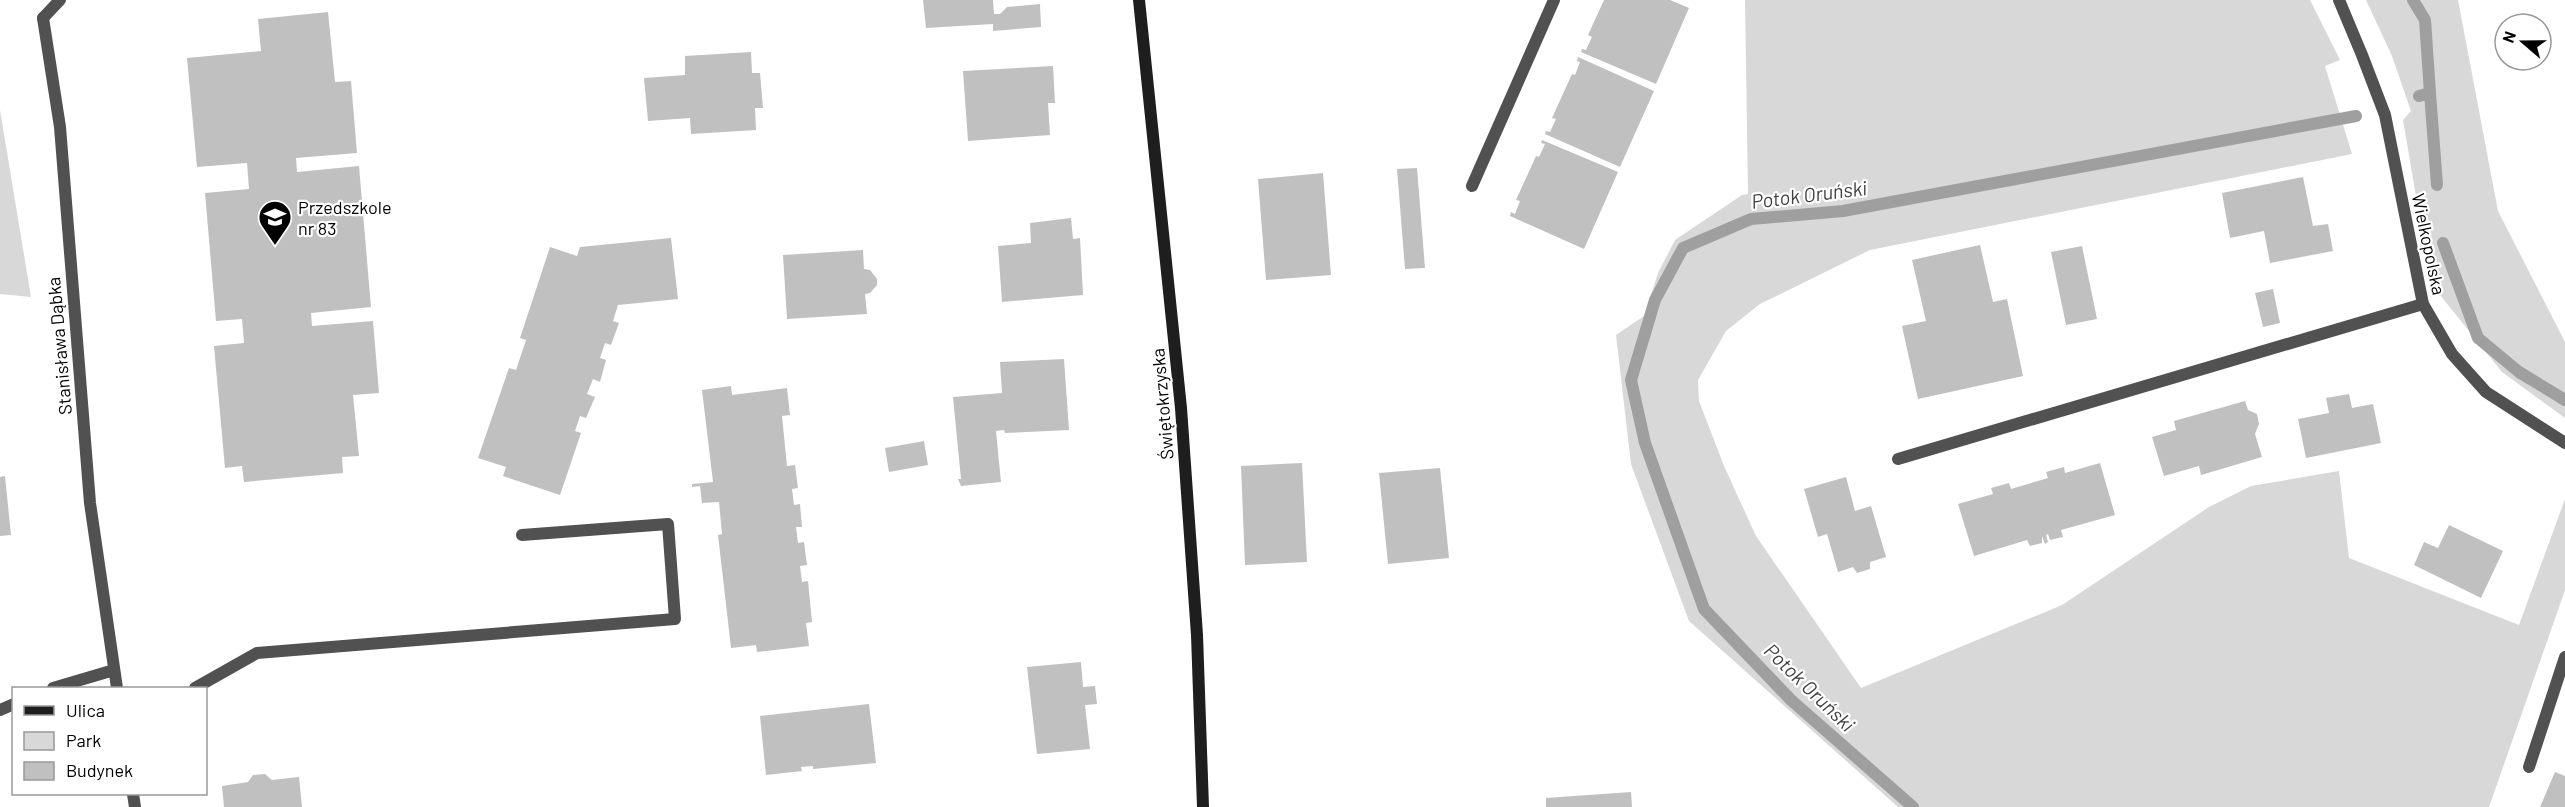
<svg xmlns="http://www.w3.org/2000/svg" width="2565" height="807" viewBox="0 0 2565 807" font-family="Barlow,sans-serif">
  <style>
    .green { fill: #d8d8d8 }
    .lines { fill: none; stroke-linecap: round; stroke-linejoin: round }
    .stream { stroke: #9f9f9f; stroke-width: 12 }
    .building { fill: #c0c0c0 }
    .service { stroke: #515151; stroke-width: 12 }
    .minor { stroke: #515151; stroke-width: 12 }
    .tertiary { stroke: #515151; stroke-width: 12 }
    .secondary { stroke: #1e1e1e; stroke-width: 12 }
    .labels { text-anchor: middle; dominant-baseline: central; stroke-width: 4.5; stroke-linejoin: round; paint-order: stroke }
    .poi-label { font-size: 18px; fill: #000; stroke: #fff; text-anchor: start }
    .street-label { font-size: 18px; fill: #000; stroke: #fff }
    .water-label { font-size: 20px; font-style: italic; fill: #404040; stroke: #fff }
  </style>
  <rect width="100%" height="100%" fill="#fff"/>
  <path class="green" d="M1745,0h565l30,60 -15,6 27,88 -482,96 -110,54 -34,27 -28,49 1,21 25,65 32,70 105,152 201,-83 147,-98 42,-21 88,-15 10,87 170,67 46,-126v91l-76,217h-591l-209,-186 -58,-157 -15,-129 28,-19 14,-43 17,-33 67,-45 6,-1z
    M2366,0h92l40,211 67,131v76l-63,-46 -62,-77 -16,-52 -21,-123 8,-9 -19,-55z
    M0,110l31,187 -31,-3z"/>
  <g class="lines">
    <path class="stream" d="M2413,0l12,20 5,73 -11,3
      M2430,93l7,92
      M2443,243l35,95 41,34 46,28
      M1913,807l-122,-107 -87,-91 -59,-166 -14,-63 24,-80 28,-52 68,-29 92,-8 513,-95"/>
  </g>
  <path class="building" d="M923,0h70l1,14h6l7,-7 33,-3 1,23 -48,4v-7l-67,4z
    M1604,0h66l19,8 -33,76 -75,-32 1,-3 4,1 6,-13 -4,-2z
    M328,12l7,70 16,-1 6,72 -61,5 1,14 62,-6 12,141 -60,6 1,13 61,-5 6,72 -26,2 6,61 -17,1 1,16 -99,9 -2,-16 -17,2 -11,-122 30,-3 -2,-24 -26,2 -11,-128 44,-4 -2,-26 -50,4 -10,-109 74,-7 -3,-32z
    M751,52l1,21h8l3,35h-8l1,22 -65,4 -1,-16 -42,3 -4,-43 41,-3v-19z
    M1578,57l76,34 -34,76 -75,-33 1,-3 4,1 6,-13 -4,-1 20,-44 3,1 5,-13 -3,-1z
    M1053,66l2,37h-7l2,32 -82,6 -5,-70z
    M1542,140l76,32 -34,77 -74,-33 1,-4 4,2 5,-13 -4,-1 20,-44 3,1 6,-13 -4,-1z
    M1417,168l8,100 -20,1 -8,-100z
    M1323,173l8,102 -65,5 -8,-101z
    M2303,177l10,49 15,-2 5,27 -63,12 -6,-32 -34,7 -8,-45z
    M1071,218l2,21 7,-1 3,57 -81,7 -4,-56 33,-3 -1,-20z
    M671,238l7,61 -60,6 -5,16 6,2 -8,22 -6,-2 -5,15 6,2 -6,22 -7,-3 -6,15 8,3 -9,21 -6,-2 -5,15 6,2 -21,62 -57,-19 3,-9 -28,-9 31,-90 7,2 10,-30 -6,-2 30,-91 27,9 3,-9z
    M1980,245l13,57 14,-3 16,77 -105,23 -16,-73 24,-5 -14,-61z
    M2082,246l15,73 -31,6 -15,-73z
    M863,250l1,19 6,1 7,9v6l-7,8 -5,1 2,20 -80,5 -4,-64z
    M2273,289l7,34 -17,4 -8,-34z
    M1064,359l5,71 -64,3 -1,-3 -8,1 5,51 -40,4 -3,-7h3l-8,-82 49,-4 -2,-31z
    M731,386l1,9 55,-7 3,27 -8,1 5,50 8,-1 3,23 -6,1 2,16 6,-1 2,23h-6l2,16 6,-1 3,23 -7,1 2,16 6,-1 4,41 -6,1 3,23 -52,6 -1,-7 -25,3 -13,-113 4,-1 -3,-32 -17,1 -2,-17 -8,1v-3l21,-2 -11,-92z
    M2349,394l3,14 21,-4 8,39 -75,15 -8,-39 31,-6 -3,-15z
    M2245,401l3,9 9,4 2,10 -4,10 7,23 -61,18 -2,-9 -35,10 -12,-39 24,-7 -2,-9z
    M924,441l4,24 -39,7 -4,-24z
    M1302,463l5,99 -62,3 -4,-99z
    M2100,463l15,52 -54,15 2,7 -13,3 -2,-6 -2,1 2,7 -3,2 -3,-8v7l-12,3 -3,-6 -53,16 -16,-52 35,-10 -2,-6 18,-5 2,6 37,-11 -2,-6 18,-5 1,6z
    M1440,468l9,90 -61,6 -9,-91z
    M5,476l6,59 -11,1v-59z
    M1846,477l9,34 16,-5 15,51 -16,5v7l-13,4 -4,-6 -15,5 -11,-38 -9,3 -14,-48z
    M2449,525l54,26 -22,47 -67,-33 10,-23 14,6z
    M1081,662l2,25 12,-1 2,18 -12,1 5,44 -53,5 -10,-87z
    M869,704l7,59 -63,6v-3l-12,1 1,4 -36,4 -6,-59z
    M2555,772l10,4v31h-25z
    M265,774l7,6 27,-3 3,30h-78l-2,-21 26,-4 5,-7z
    M1631,792l1,15h-86v-9z"/>
  <g class="lines">
    <path class="service" d="M43,18l17,-18
      M1472,186l82,-186
      M1898,459l525,-155
      M195,688l62,-35 418,-34 -7,-95 -146,11
      M2529,767l36,-110"/>
    <path class="minor" d="M43,18l17,109 30,376 27,185
      M53,688l61,-18
      M0,710l14,-6
      M133,794l2,13"/>
    <path class="tertiary" d="M2339,0l23,55 23,60 38,189 29,50 34,38 79,51"/>
    <path class="secondary" d="M1139,0l42,408 16,227 6,172"/>
  </g>
  <defs>
    <symbol id="school-pin" viewBox="-11 -11 22 30"><path d="M0 17L-7.5 6A9.5 9.5 0 1 1 7.5 6Z" fill="#000" stroke="#fff"/><path d="M0-5L7-2L0 1L-7-2ZM-4 1L0 2.5L4 1V4Q0 6-4 4Z" fill="#fff"/></symbol>
  </defs>
  <g fill-rule="evenodd">
    <use href="#school-pin" x="256" y="198" width="38" height="52"/>
  </g>
  <g class="labels">
    <g class="poi-label">
      <text x="298" y="207">Przedszkole<tspan x="298" dy="21">nr 83</tspan></text>
    </g>
    <g class="street-label">
      <text transform="translate(2429 244) rotate(78)">Wielkopolska</text>
      <text transform="translate(59 346) rotate(-95)">Stanisława Dąbka</text>
      <text transform="translate(1162 404) rotate(-95)">Świętokrzyska</text>
    </g>
    <g class="water-label">
      <text transform="translate(1809 194) rotate(-7)">Potok Oruński</text>
      <text transform="translate(1810 687) rotate(44)">Potok Oruński</text>
    </g>
  </g>
  <rect x="12" y="687" width="195" height="108" fill="#ffffff" stroke="#999999" stroke-width="1.5"/>
  <rect x="24" y="706" width="30" height="9" fill="#1e1e1e" stroke="#999999" stroke-width="1.5"/>
  <text x="66" y="717" font-size="18" fill="#000000">Ulica</text>
  <rect x="24" y="732" width="30" height="18" fill="#d8d8d8" stroke="#999999" stroke-width="1.5"/>
  <text x="66" y="747" font-size="18" fill="#000000">Park</text>
  <rect x="24" y="762" width="30" height="18" fill="#c0c0c0" stroke="#999999" stroke-width="1.5"/>
  <text x="66" y="777" font-size="18" fill="#000000">Budynek</text>
  <g transform="translate(2523 42) rotate(290)"><circle r="28" fill="#ffffff" stroke="#999999" stroke-width="1.5"/>
  <path d="M0-4.5L10 22L0 15L-10 22Z" fill="#000000"/>
  <text y="-9" font-size="16" font-weight="bold" text-anchor="middle" fill="#000000">N</text>
  </g>
</svg>
